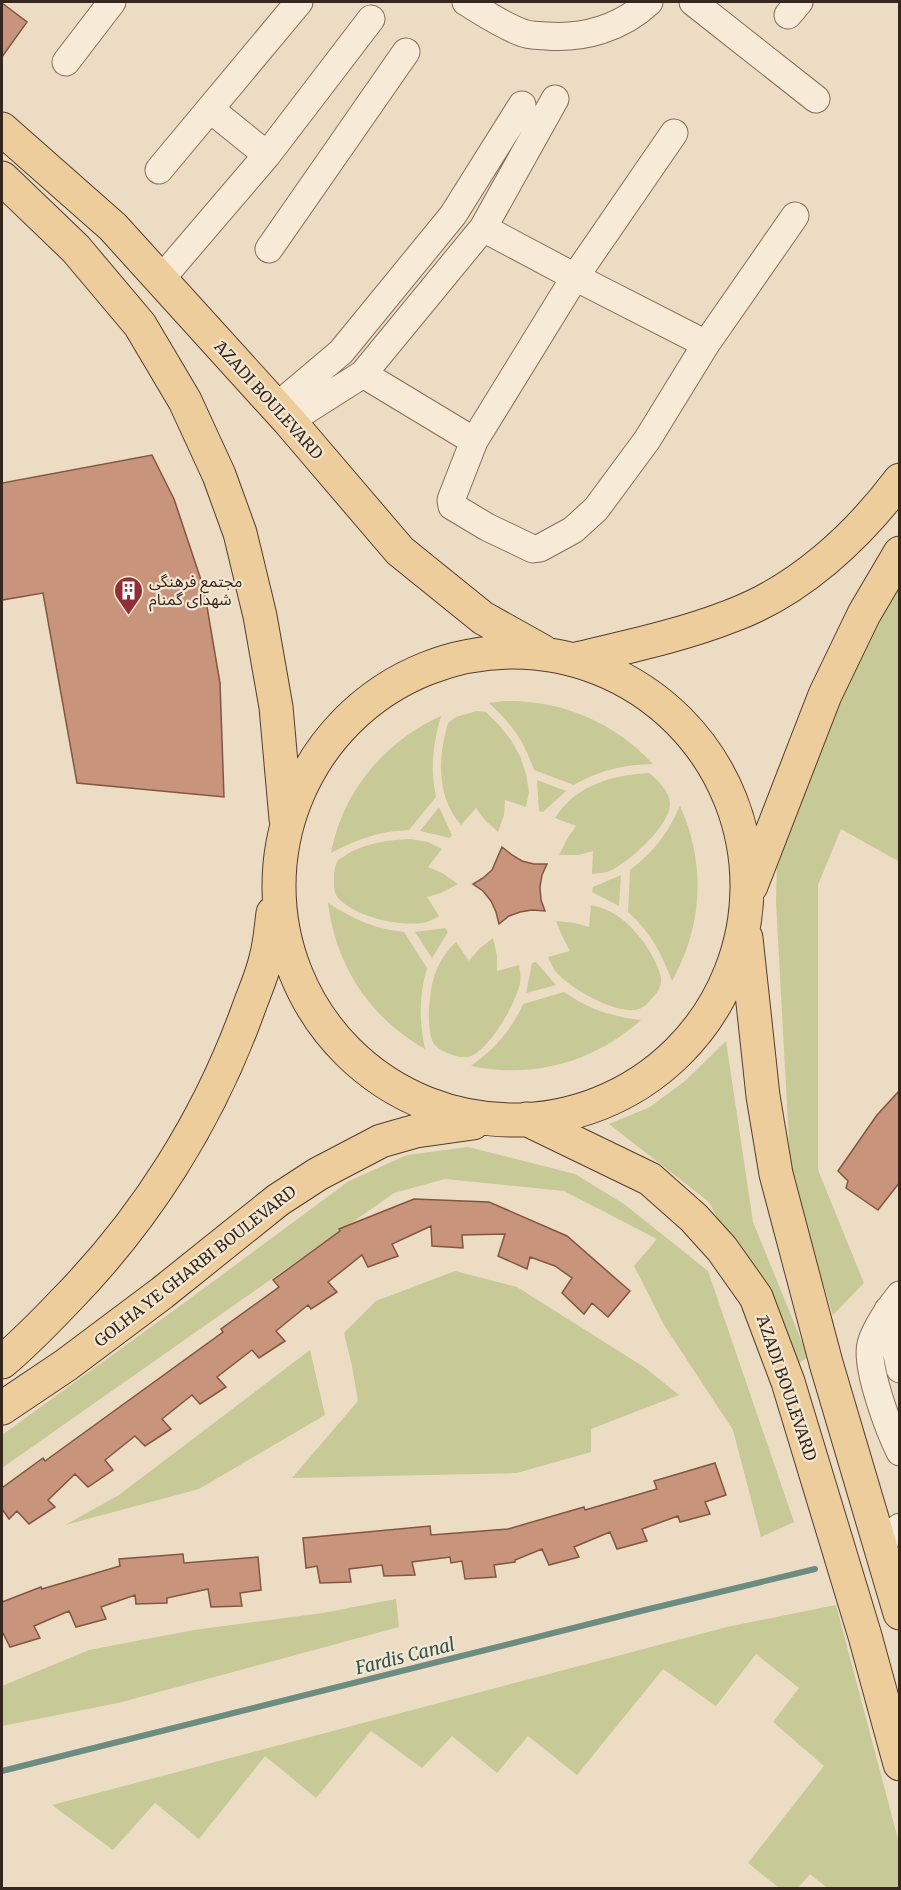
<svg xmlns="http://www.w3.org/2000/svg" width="901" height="1890" viewBox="0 0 901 1890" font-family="Merriweather,'Noto Sans Arabic',serif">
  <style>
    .green { fill: #c7c997 }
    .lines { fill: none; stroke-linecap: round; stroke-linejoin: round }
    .stream { stroke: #6c8c82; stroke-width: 6 }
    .building { fill: #c8947b; stroke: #835642; stroke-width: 1.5 }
    .minor-casing { stroke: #856e5b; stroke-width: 29 }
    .major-casing { stroke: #533d2f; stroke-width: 35 }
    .minor { stroke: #f7ead6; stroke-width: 27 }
    .major { stroke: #edcd9c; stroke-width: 33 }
    .labels { text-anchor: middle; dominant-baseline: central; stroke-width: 4.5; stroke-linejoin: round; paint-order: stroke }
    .street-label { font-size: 16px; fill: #35271e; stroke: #f3e7d2 }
    .poi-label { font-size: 16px; fill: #35271e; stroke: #f3e7d2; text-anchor: start }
    .water-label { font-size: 18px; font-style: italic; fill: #2e544f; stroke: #f3e7d2 }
  </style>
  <rect width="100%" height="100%" fill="#ecdcc3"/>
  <path class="green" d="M899,584l1,241 -2,36 -57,-32 -23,56v285l46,113 -31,32 -42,-136 -15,-277 2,-87z
    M503,701c58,-1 110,20 150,63 -31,1 -52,6 -79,21l-40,-15c-10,-29 -22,-46 -45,-67z
    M477,711l9,1 13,13 12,15 9,16 6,18 3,18 -3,15 -21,-7 -1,15 -6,17 -13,-12 -9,-12 -15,17c-25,-29 -23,-67 -13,-102l8,-6z
    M441,716c-8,28 -11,52 -5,81l-27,33c-29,1 -52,9 -78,23 12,-62 53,-111 110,-137z
    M649,773c9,7 20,18 21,30 1,22 -41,59 -60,68 -5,2 -12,2 -18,3l1,-23 -15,4h-19l8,-16 9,-13 -21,-8c21,-33 57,-43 94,-45z
    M537,780l29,11 -23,21 -4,-1z
    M680,806c26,57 23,120 -8,175 -11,-29 -21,-48 -44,-69l2,-42c25,-19 37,-36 50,-64z
    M439,807l13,28 -2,3 -30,-7z
    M410,839l18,3 14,7 -14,18 14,6 16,11 -17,9 -14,4 12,19c-5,3 -11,6 -17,7 -25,3 -65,-6 -83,-24 -6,-6 -5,-15 -5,-22 0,-6 1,-13 5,-18 1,0 8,-4 8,-5 20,-11 40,-14 63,-15z
    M621,875l-2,31 -27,-14 1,-5z
    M328,903c25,16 47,26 76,29l23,36c-8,28 -8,52 -2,81 -55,-31 -89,-83 -97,-146z
    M591,905c22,4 37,17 51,35 7,9 20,31 19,41 0,6 -4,12 -8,16 -4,5 -8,10 -14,12 -21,7 -68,-20 -82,-36 -4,-4 -6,-10 -9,-16l22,-6 -7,-13 -7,-17 19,2 14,4z
    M445,928l3,4 -16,26 -17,-26z
    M493,938l4,18v15l22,-6c1,6 2,13 1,19 -5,20 -31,68 -52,73 -6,1 -13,-1 -18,-3 -6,-2 -12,-5 -16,-10 -6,-9 -6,-34 -4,-45 2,-23 9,-41 26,-57l13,19 10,-12z
    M536,962l20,23 -30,8 6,-30z
    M564,992c26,18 46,24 77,28 -47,42 -108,59 -170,46 24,-18 40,-35 52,-62z
    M726,1041l27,181 55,135 -13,9 -86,-164 -100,-78 41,-17 35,-26z
    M468,1147l107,27 49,30 84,67 86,251 -33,15 -28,-107 -69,-105 -30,-59 23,-27 -93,-48 -119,-12 -51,14 -392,275v-33l182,-132 165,-122 58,-26z
    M455,1271l62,16 127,80 35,28 -88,34v23l-74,21 -225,5 66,-77 -6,-35 -8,-33 32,-32z
    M310,1350l15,65 -126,74 -134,36 54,-30z
    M396,1599l3,28 -281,76 -116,23v-40l87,-36 105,-20 129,-17z
    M836,1605l63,238v45h-72l-17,-14 -12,14h-19l-31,-25 76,-97 -51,-44 26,-34 -43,-34 -40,52 -53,-37 -86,106 -49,-39 -31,37 -45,-37 -30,32 -51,-37 -55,67 -51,-42 -66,83 -44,-36 -42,47 -61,-45 675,-178z"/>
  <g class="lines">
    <path class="stream" d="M2,1771l643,-161 170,-41"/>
  </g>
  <path class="building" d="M2,3l25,19 -25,35z
    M152,455l22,44 30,90 16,94 4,114 -147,-14 -34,-190 -41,7v-117z
    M502,847l10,8 10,6 12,3h13l-5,11 -2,12 1,13 4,11 -13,-1 -12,2 -11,4 -10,8 -3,-12 -5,-11 -8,-10 -10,-7 10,-6 9,-8z
    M900,1090v92l-22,28 -32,-22 2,-7 -10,-10 39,-56z
    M414,1199l75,3 78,34 63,55 -22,26 -16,-14 -8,11 -22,-21 10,-15 -17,-12 -25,-9 -3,12 -29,-13 7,-22 -43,1 1,13 -31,-2 -1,-20 -39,18 6,12 -30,11 -6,-12 -34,27 9,10 -26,17 -3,-4 -32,26 9,10 -26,17 -7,-8 -35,27 9,10 -26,17 -8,-9 -30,24 9,10 -26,17 -10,-10 -30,24 8,10 -25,17 -13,-13 -27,26 7,7 -26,17 -12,-13 -8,8 -7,-10v-21l41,-30 2,3 178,-129 -2,-3 58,-42 -6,-7 67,-49 -1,-2z
    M715,1463l11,32 -21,7 5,12 -30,8 -2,-6 -36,13 5,12 -30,8 -7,-17 -36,15 5,10 -30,8 -7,-16 -27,11v2l-21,3 2,12 -31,2 -3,-18 -11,2 -1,-6 -38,5 3,13 -31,1 -2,-11 -33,4 2,13 -31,1 -3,-17 -11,2 -3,-30 127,-12 1,9 77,-6 76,-22 1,3 72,-21 -3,-8z
    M183,1554l1,9 74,-6 3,33 -21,3 2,13 -31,1 -3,-18 -41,9v5l-31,1 -1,-9 -34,12 5,12 -30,8 -7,-16 -35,15 6,12 -30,9 -8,-16v-29l39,-15 1,2 78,-23 -1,-7z"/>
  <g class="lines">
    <defs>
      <path id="minor" d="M466,2c18,11 37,24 57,31 7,3 16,2 23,3 38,3 75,-8 103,-34
        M693,2l123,97
        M788,15l11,-13
        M66,62l46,-60
        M210,109l57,46
        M159,170l140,-168
        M483,228l92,49 131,67
        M269,249l137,-197
        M161,279l106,-124 104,-136
        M363,374l120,-146 72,-129
        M276,407l65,-55 112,-137 69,-110
        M289,421l74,-47 111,67 101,-164 99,-144
        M474,441l-23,59 1,6 35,21 46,22 7,-1 33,-18 23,-21 51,-69 59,-96 89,-128
        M900,1295c-10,12 -25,34 -29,49 -6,22 18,86 29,108
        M888,1310l12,59
        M878,1544l22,-17"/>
      <path id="major" d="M2,129l111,98 176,194 111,130 83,67 59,33
        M2,178l74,71 64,76 45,76 34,74 21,58 20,83 16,91 10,112
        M279 886a234 234 0 1 1 468 0a234 234 0 1 1-468 0Z
        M573,660c53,-13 107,-24 158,-44 68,-25 126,-79 169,-136
        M751,886l74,-191 39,-81 36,-61
        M746,938l17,158 13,78 50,189 74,250
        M526,1119l124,60 44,39 28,31 34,48 32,85 77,254 35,128
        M2,1362c23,-19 44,-41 65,-63 80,-82 142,-181 181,-289 6,-17 14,-34 18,-52 4,-14 5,-30 7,-45
        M2,1408l64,-43 96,-72 116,-93 40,-26 63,-33 35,-10 57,-8"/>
    </defs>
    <use href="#minor" class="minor-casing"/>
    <use href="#major" class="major-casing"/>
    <use href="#minor" class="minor"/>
    <use href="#major" class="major"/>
  </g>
  <defs>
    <symbol id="building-pin" viewBox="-11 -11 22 30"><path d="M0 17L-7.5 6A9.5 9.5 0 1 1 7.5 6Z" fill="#912e36" stroke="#f3e7d2"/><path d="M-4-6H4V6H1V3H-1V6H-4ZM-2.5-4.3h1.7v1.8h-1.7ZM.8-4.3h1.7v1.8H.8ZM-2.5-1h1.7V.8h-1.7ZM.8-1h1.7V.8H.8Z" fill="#fff"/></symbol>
  </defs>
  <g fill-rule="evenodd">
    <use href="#building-pin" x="112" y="574" width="33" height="45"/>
  </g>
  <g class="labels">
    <g class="street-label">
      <text transform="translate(269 400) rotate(48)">َAZADI BOULEVARD</text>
      <text transform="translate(195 1266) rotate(-38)">GOLHA YE GHARBI BOULEVARD</text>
      <text transform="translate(787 1388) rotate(71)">َAZADI BOULEVARD</text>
    </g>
    <g class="poi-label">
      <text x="149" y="581">مجتمع فرهنگی<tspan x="149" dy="18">شهدای گمنام</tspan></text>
    </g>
    <g class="water-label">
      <text transform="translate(405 1656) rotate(-14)">Fardis Canal</text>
    </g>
  </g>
  <rect width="901" height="1890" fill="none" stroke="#35271e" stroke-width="6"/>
</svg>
